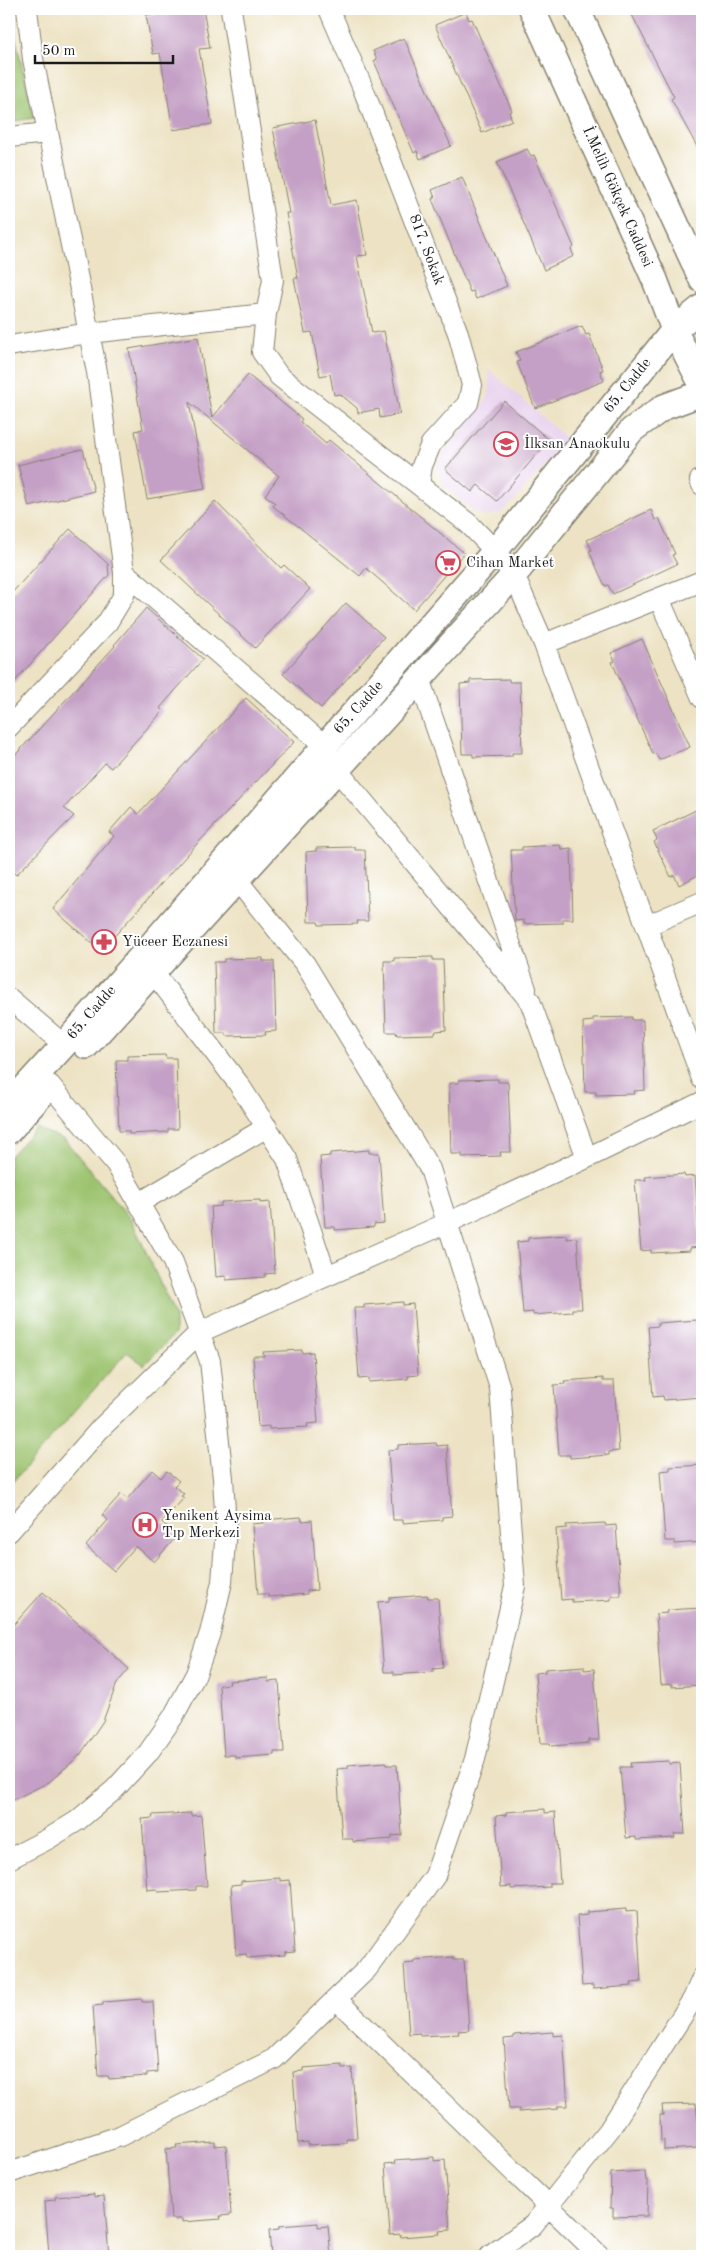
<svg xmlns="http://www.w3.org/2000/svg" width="711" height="2265" viewBox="0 0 711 2265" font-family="'Old Standard TT',serif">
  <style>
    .built { fill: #e8d2ee }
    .green { fill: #9bc26d; stroke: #5c6f44 }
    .building { fill: #c5a0c6 }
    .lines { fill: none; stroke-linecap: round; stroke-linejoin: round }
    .minor-casing { stroke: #848070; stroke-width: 22 }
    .major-casing { stroke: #848070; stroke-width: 28 }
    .minor { stroke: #fff; stroke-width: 20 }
    .major { stroke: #fff; stroke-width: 25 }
    .labels { text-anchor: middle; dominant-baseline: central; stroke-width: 4; stroke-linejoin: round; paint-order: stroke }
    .street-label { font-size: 15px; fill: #1c1c1c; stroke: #fff }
    .poi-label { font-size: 15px; fill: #1c1c1c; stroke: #fff; text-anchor: start }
  </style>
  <rect width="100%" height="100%" fill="#fff"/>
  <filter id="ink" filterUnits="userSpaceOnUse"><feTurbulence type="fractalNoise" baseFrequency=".02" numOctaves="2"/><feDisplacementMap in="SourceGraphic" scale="10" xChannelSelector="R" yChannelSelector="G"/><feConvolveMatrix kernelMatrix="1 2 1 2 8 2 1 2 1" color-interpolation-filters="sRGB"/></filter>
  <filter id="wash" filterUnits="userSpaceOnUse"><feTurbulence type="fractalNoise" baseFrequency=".0096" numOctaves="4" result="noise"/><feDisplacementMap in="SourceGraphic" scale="20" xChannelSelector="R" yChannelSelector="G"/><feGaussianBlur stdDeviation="1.12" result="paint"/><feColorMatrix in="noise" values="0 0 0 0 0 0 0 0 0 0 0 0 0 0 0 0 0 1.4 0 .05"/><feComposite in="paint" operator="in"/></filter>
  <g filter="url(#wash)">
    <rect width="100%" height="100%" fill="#ede3c4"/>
    <path class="built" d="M488,369l79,70 -53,62 -14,12 -12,3 -12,-3 -29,-24 -6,-10 -4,-13 8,-16 42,-51 3,-9z"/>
    <path class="green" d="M9,9l25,109 -25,4z
      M36,1128l29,12 67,81 43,95v18l-31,31 -17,-13 -118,134v-329z"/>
    <g id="blocks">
      <path class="building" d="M159,9h44l7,39 -11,1 13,75 -39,6 -13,-77 -7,1 -7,-39 14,-2z
        M629,9h73v147l-31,-57 3,-2z
        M466,12l3,8 3,-1 40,92 -3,1 3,8 -30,13 -47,-108z
        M404,38l47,108 -31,13 -3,-8 -3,2 -40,-92 3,-2 -4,-8z
        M315,120l16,85 26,-5 10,55 -10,1 15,77 12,-2 16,83 -20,4 -1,-9 -21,4 -1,-5 -17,-14 -6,1 -4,-21 -10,2 -8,-44 -7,1 -11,-55h4l-12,-65h3l-16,-85z
        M527,149l4,7 3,-1 40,92 -3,2 3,7 -30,14 -47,-108z
        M462,177l45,109 -31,13 -3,-8 -3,1 -38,-93 3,-1 -3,-8z
        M582,326l4,9 3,-1 14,36 -3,1 4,10 -69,27 -18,-46 3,-1 -4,-9z
        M198,337l14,81 36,-43 54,44 -2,3 26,22 3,-4 135,113 -50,57 -48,-42 -6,8 -87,-70 2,-3 -10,-8 14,-19 -90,-74 16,87 -58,10 -12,-68 8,-2 -14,-80z
        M504,401l45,39 -52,61 -19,-16 -6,7 -27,-23z
        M83,449l11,42 -65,16 -11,-42z
        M215,501l66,67 3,-3 26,24 -55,59 -94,-88z
        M651,510l4,10 4,-2 16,36 -3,1 5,9 -64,30 -5,-9 -3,1 -16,-35 3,-1 -5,-10z
        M70,529l38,35 1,11 -100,113v-92z
        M346,603l38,34 -63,71 -38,-34z
        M146,608l57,51 -43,49 3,3 -52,57 -6,-5 -41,45 10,8 -58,59 -7,-7v-106l106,-116 -1,-1z
        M642,639l48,108 -31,13 -4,-7 -2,1 -41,-92 3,-1 -4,-8z
        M509,679v3h11l2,71h-10v3l-39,1v-3h-11l-2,-70 10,-1v-3z
        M246,698l48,44 -98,103 -95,106 -48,-42 61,-73 -5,-4 22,-25 7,7z
        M702,807v66l-23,12 -5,-10 -3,2 -17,-35 3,-2 -4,-9z
        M560,845l1,4 10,-1 2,71h-10v4l-39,1v-4l-9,1 -4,-71h11v-3z
        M355,847v3h10l3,71h-11l1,3 -39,1 -1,-3h-10l-2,-70 10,-1v-3z
        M433,957v3h10l3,70 -10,1 -1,3 -38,1 -1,-3h-10l-2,-71h10v-3z
        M263,958v3h11l2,70 -11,1 1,3 -39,1 -1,-3h-10l-2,-71h10v-3z
        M632,1017v3h11l2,70 -11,1 1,3 -39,1v-3h-11l-2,-70 10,-1v-3z
        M165,1055l1,3h10l2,71h-10v3l-39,2v-3h-10l-3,-71h11v-4z
        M498,1079v3h10l3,70h-11l1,4 -39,1v-3h-11l-2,-71h10v-3z
        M369,1150v3h10l5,70 -10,1v3l-39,3v-3h-10l-5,-70 10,-1v-3z
        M684,1174l1,3 10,-1 5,71 -10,1v3l-39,2v-3l-10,1 -6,-71h11l-1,-3z
        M260,1200v3l10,-1 5,71 -10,1v3l-39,3v-4l-10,1 -5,-70 10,-1v-4z
        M566,1235l1,4 10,-1 5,71h-10v3l-39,3v-3l-10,1 -6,-71 11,-1v-3z
        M403,1302v3l10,-1 5,71 -10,1v3l-39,3v-4l-10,1 -5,-71h10v-3z
        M697,1320v3h5v74l-38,3 -1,-4 -10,1 -5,-70 10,-1v-3z
        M302,1350v3l11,-1 5,71 -11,1 1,3 -39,2v-3l-11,1 -5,-71h11l-1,-4z
        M603,1378v3h11l5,70 -10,1v3l-39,3v-3h-11l-5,-70 11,-1 -1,-3z
        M436,1443l1,3 10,-1 5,71 -10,1v3l-39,3v-3h-10l-5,-70 10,-1v-4z
        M702,1465v77l-27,2v-3h-10l-5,-70 10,-1v-3z
        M152,1470l9,8 6,-7 12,10 -5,5 10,8 -3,2 3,2 -22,24 15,14 -23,26 -18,-16 -22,25 -28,-25 22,-26 -6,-5 19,-21 6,5z
        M301,1517l1,4 10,-1 5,70 -10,1v3l-39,3v-3h-10l-6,-70 11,-1 -1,-3z
        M605,1523l1,3 10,-1 5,71h-10v4l-39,2v-3l-11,1 -5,-71 11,-1 -1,-3z
        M43,1592l86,77 -12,14 -14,38 -23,34 -31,27 -40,20v-172z
        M427,1595l1,3h10l5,70 -10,1v3l-39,3v-3h-10l-6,-70 11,-1v-3z
        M702,1608v77l-30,2v-3l-11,1 -5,-71 11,-1 -1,-3z
        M584,1666v4l10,-1 5,71h-10v3l-38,3 -1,-3h-10l-5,-70 10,-1v-3z
        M268,1678v4l11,-1 5,71h-10v3l-39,3v-3h-11l-5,-70 11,-1 -1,-3z
        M669,1761v3l11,-1 5,71h-11l1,4 -39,2v-3l-10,1 -6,-71h11l-1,-4z
        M386,1762l1,3h10l5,70 -10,1v3l-39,3v-3h-11l-5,-70 11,-1v-3z
        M545,1809v4l10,-1 5,71h-10v4l-39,2v-3l-10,1 -5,-71 10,-1v-3z
        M191,1813v3l10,-1 6,71h-11v4l-38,2 -1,-3 -10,1 -5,-71 11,-1 -1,-3z
        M280,1878v3l10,-1 5,71 -10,1v3l-38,3 -1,-4 -10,1 -5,-70 10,-1v-3z
        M626,1909v3l11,-1 4,71 -10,1 1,3 -39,3v-4l-11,1 -5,-70 10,-1v-3z
        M453,1957v3h11l5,70 -11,1 1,3 -39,2v-3l-11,1 -5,-70 10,-1v-3z
        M142,1999v3h11l5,70 -11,1v3l-38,3 -1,-3h-10l-5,-70 10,-1v-3z
        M553,2032v4l10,-1 5,71h-10v3l-39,3v-3h-10l-5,-70 10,-1v-3z
        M342,2065v4l10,-1 5,71h-10v4l-39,2v-3l-10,1 -5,-71 10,-1v-3z
        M696,2104l4,35h-2v9l-34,2v-10l-3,1 -1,-26h3l-1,-10z
        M215,2142v4l11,-1 5,70 -11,1 1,3 -39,3v-3h-11l-5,-70 11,-1 -1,-3z
        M434,2157v4l11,-1 5,70 -11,1 1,3 -39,3 -1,-3 -10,1 -5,-71 11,-1 -1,-3z
        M645,2171l1,10 2,-1 -1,36 -34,1v-9h-3l1,-35z
        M94,2194v3l10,-1 5,60h-60l-4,-55 10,-1v-3z
        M318,2223v4l10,-1 3,30h-60l-2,-26 10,-1v-3z"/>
    </g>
  </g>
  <g filter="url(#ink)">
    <use href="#blocks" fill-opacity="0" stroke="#848070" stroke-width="1"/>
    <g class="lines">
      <defs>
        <path id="minor" d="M231,9l42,271 -7,34 -4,38 17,24 190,148 26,27 19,24 30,69 158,435
          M329,9l33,77 96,247 14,52 -4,18 -37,41 -9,22 -3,19
          M9,137l39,-4
          M9,346l80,-13 177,-19
          M700,480l2,5
          M124,572l201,174
          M659,598l43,100
          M544,644l158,-63
          M419,678l107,311
          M9,727l98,-104 17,-28v-23l-27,-200 -64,-313 -6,-50
          M337,770l193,231 57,157
          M646,926l56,-24
          M153,972l85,111 49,76 39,116
          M9,998l55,47
          M139,1203l128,-76
          M9,1532l91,-103 100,-97 247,-109 140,-65 115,-56
          M9,1859l39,-20 29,-18 37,-31 34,-37 25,-36 23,-43 14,-41 12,-51 4,-54 -3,-50 -13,-117 -37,-99 -57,-98 -66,-79
          M336,1999l264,257
          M9,2173l111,-37 154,-77 93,-90 68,-93 40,-117 40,-173 -15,-198 -70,-219 -125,-205 -68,-84
          M490,2256l43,-31 76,-95 84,-131 9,-21"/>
        <path id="major" d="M532,9l123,271 19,50 28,55
          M577,9l125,271
          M86,1046l428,-471 118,-145 32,-23 38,-14
          M9,1105l55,-60 431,-494 179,-221 28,-23
          M9,1131l33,-37"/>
      </defs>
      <use href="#minor" class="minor-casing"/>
      <use href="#major" class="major-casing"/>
      <use href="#minor" class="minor"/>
      <use href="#major" class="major"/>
    </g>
  </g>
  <defs>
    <symbol id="school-ring" viewBox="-11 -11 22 22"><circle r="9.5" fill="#fff" stroke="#d1495b" stroke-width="1.5"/><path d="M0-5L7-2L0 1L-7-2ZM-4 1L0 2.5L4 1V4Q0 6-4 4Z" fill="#d1495b"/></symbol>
    <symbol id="supermarket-ring" viewBox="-11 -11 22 22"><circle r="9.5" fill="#fff" stroke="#d1495b" stroke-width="1.5"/><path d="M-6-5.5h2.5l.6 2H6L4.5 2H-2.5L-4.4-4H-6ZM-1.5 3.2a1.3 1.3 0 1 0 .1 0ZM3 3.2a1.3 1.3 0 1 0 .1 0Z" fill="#d1495b"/></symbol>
    <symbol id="pharmacy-ring" viewBox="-11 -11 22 22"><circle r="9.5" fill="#fff" stroke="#d1495b" stroke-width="1.5"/><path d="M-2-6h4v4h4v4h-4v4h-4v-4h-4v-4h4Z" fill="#d1495b"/></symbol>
    <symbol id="hospital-ring" viewBox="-11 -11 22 22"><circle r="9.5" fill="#fff" stroke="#d1495b" stroke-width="1.5"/><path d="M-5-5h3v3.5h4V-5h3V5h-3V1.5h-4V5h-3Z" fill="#d1495b"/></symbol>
  </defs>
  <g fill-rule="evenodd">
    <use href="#school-ring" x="492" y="430" width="28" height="28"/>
    <use href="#supermarket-ring" x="434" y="549" width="28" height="28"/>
    <use href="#pharmacy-ring" x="90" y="928" width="28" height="28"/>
    <use href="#hospital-ring" x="131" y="1511" width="28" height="28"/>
  </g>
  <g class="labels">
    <g class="street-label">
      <text transform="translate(617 197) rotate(66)">İ.Melih Gökçek Caddesi</text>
      <text transform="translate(426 250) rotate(69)">817. Sokak</text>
      <text transform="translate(628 386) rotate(-51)">65. Cadde</text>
      <text transform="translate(359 708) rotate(-48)">65. Cadde</text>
      <text transform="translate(92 1013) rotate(-49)">65. Cadde</text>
    </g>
    <g class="poi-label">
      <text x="524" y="444">İlksan Anaokulu</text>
      <text x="466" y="563">Cihan Market</text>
      <text x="122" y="942">Yüceer Eczanesi</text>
      <text x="162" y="1516">Yenikent Aysima<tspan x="162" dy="17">Tıp Merkezi</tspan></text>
    </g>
  </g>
  <rect width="711" height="2265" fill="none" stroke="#fff" stroke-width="30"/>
  <path d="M35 55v8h138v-8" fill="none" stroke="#1c1c1c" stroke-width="2.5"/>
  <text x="42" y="55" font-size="15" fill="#1c1c1c" stroke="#ffffff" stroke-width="4" paint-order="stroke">50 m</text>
</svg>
